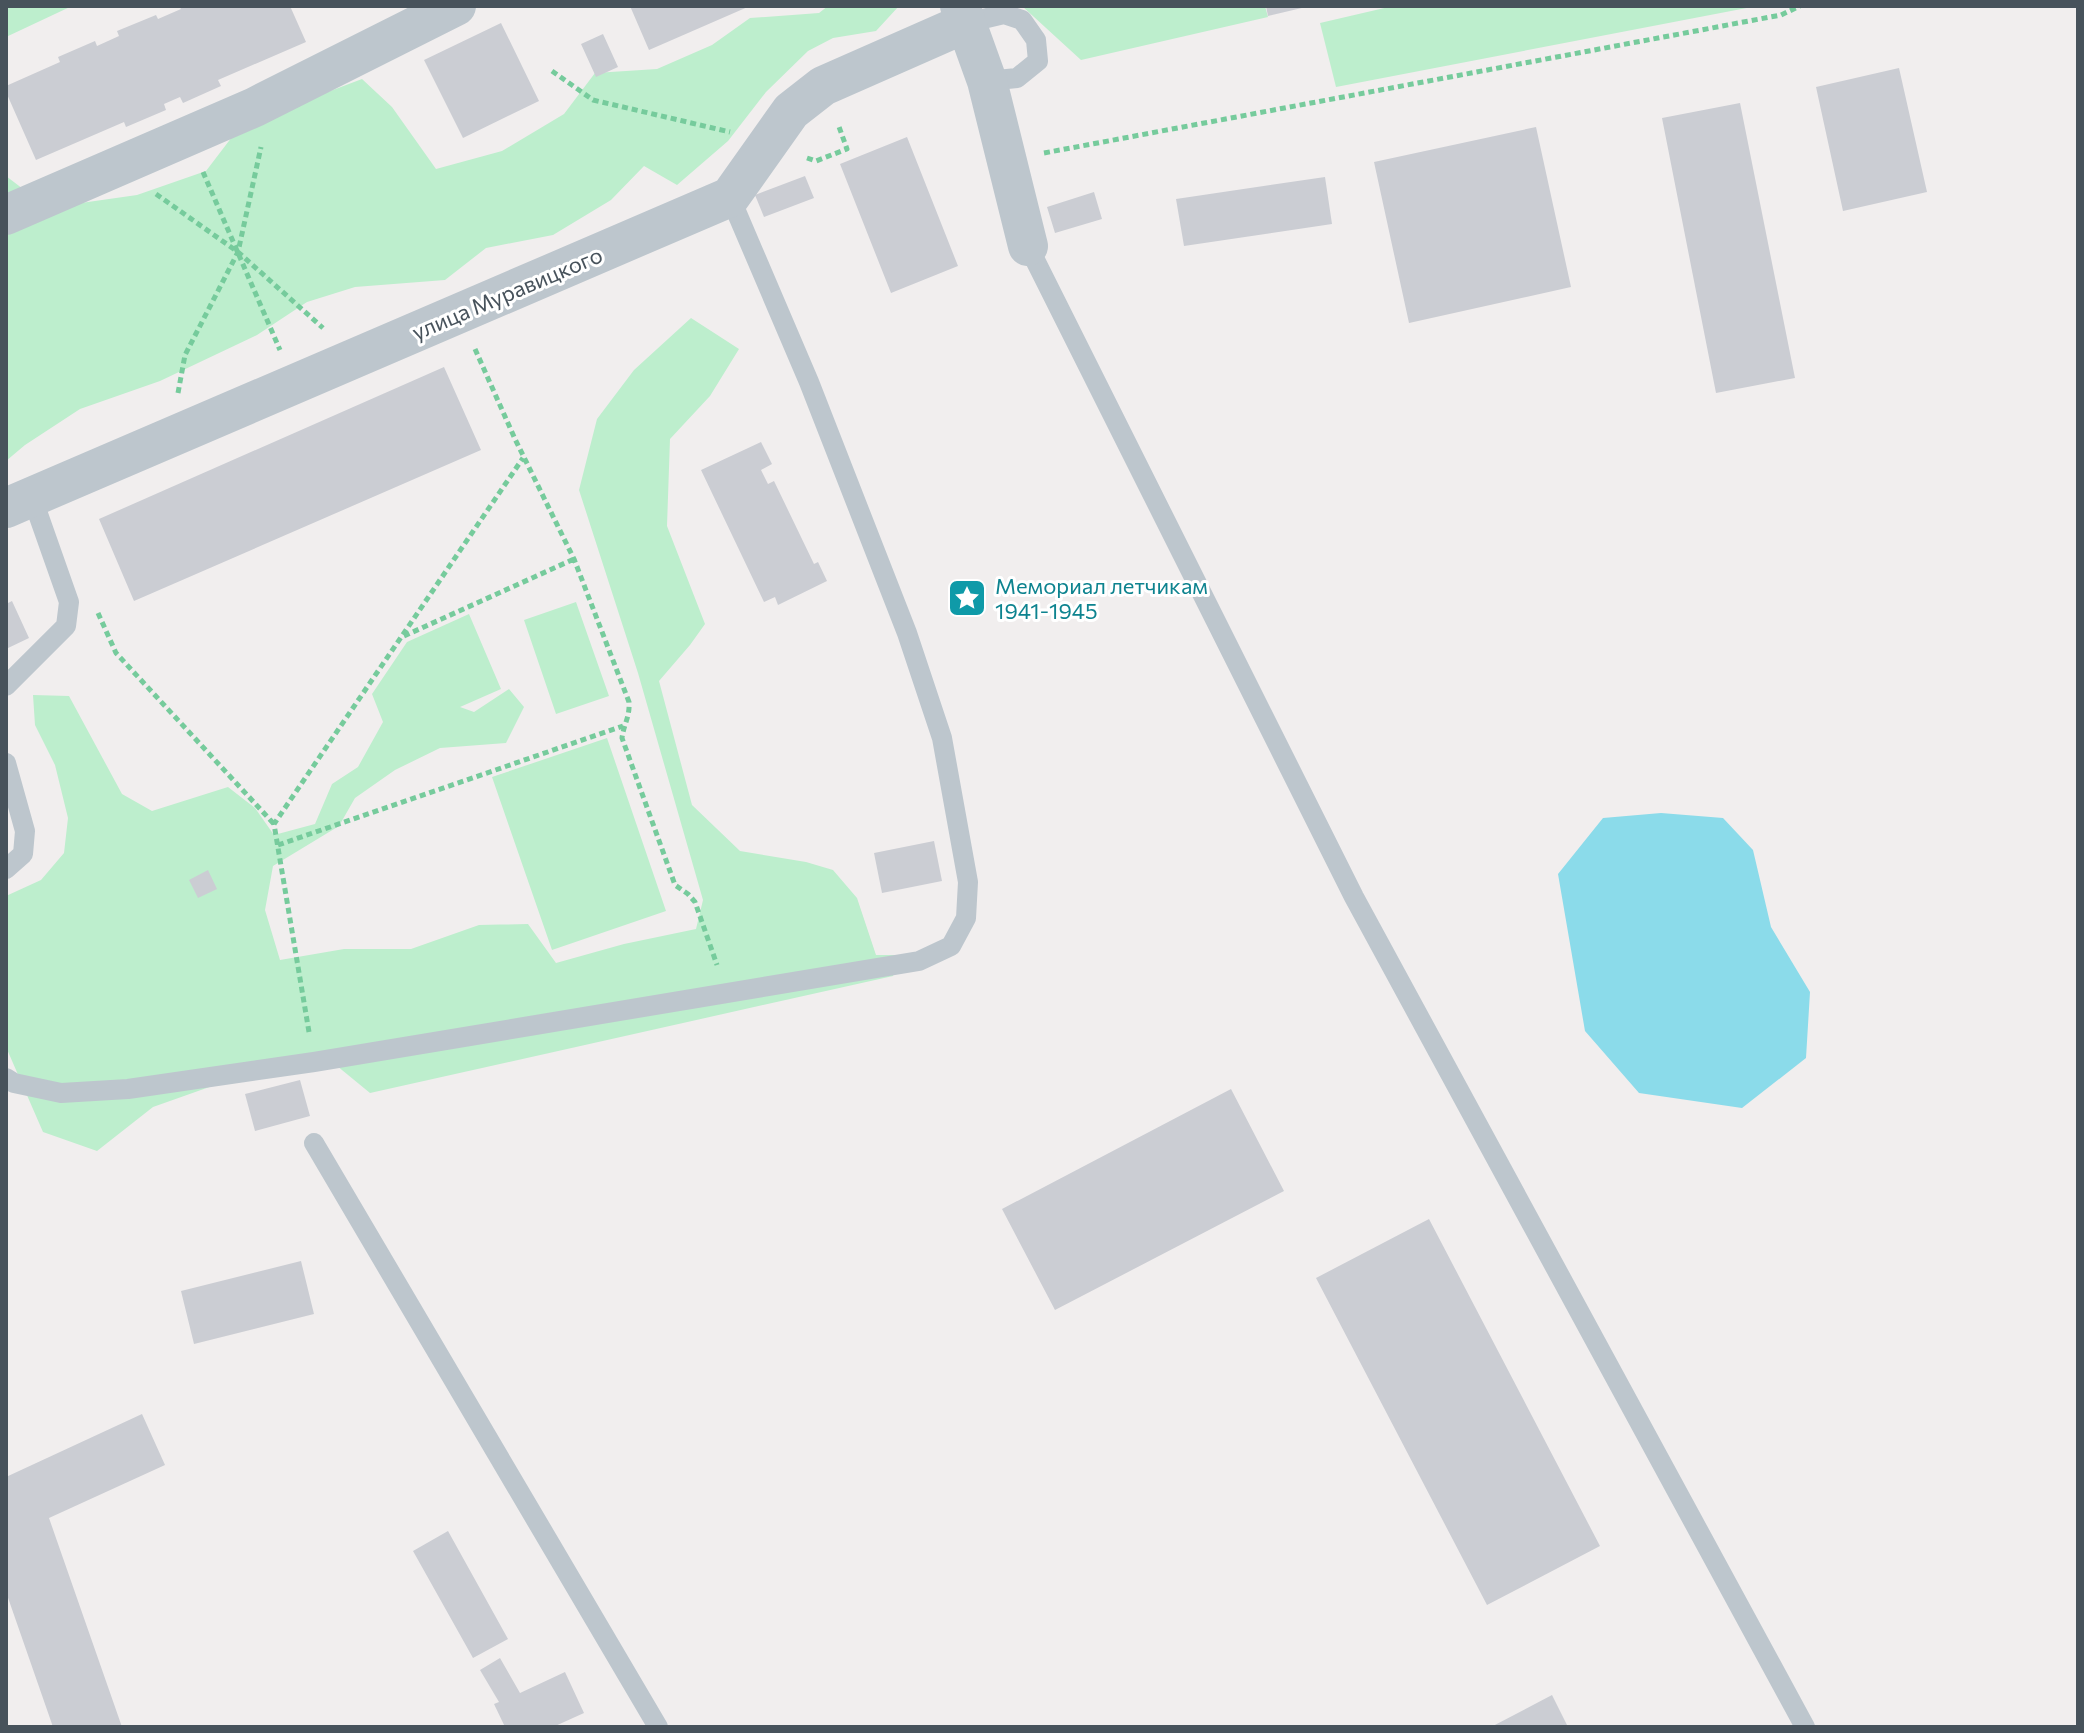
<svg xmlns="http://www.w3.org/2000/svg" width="2084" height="1733" viewBox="0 0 2084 1733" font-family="Commissioner,sans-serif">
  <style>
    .green { fill: #bdeecd }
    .water { fill: #8bdbea }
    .building { fill: #cbcdd3 }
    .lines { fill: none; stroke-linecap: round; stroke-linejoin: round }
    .path { stroke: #76cb9c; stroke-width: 5; stroke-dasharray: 6 4; stroke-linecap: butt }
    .service { stroke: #bdc6cd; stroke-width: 20 }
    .minor { stroke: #bdc6cd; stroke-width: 40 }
    .labels { text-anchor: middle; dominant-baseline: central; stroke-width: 6; stroke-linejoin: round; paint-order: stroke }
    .street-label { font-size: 22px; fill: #47525b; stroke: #fff }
    .culture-label { font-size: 22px; fill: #0d838f; stroke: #fff; text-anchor: start }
  </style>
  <rect width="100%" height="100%" fill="#f1eeee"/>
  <path class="green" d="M6,6h66l-66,31z
    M828,6h71l-23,25 -43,7 -25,13 -42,41 -38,49 -51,44 -33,-19 -33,34 -58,35 -67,13 -41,32 -90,7 -48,15 -50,33 -97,46 -80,28 -55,36 -19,16v-285l21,16 54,11 56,-8 69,-24 29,-38 32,-18 95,-36 30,28 44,62 66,-18 62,-37 31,-41 62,-4 55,-24 38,-27 69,-5z
    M1022,6h243l3,11 -187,43z
    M1393,6h364l-421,81 -16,-64z
    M691,318l48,31 -29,47 -40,43 -3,87 38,98 -15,21 -31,36 33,124 48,46 66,11 27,8 24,28 19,57h25l-8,21 -523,117 -39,-32 -99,18 -79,28 -56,44 -54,-19 -37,-85v-151l35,-16 23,-27 4,-35 -13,-53 -20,-40 -2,-30 36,1 53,98 30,17 76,-24 27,21 19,27 41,-11 17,-40 26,-17 25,-45 -11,-28 35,-52 62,-28 32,75 -41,18 14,5 35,-23 15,18 -18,36 -66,5 -45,22 -40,28 -16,28 -66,40 -8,44 15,50 64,-11h67l68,-24 49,-1 28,39 68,-19 72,-15 7,-29 -65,-227 -59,-183 18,-71 37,-49z
    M576,602l33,94 -53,18 -32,-94z
    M607,738l59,173 -114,39 -60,-173z"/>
  <path class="water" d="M1661,813l62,5 30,32 18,77 39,65 -4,66 -64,50 -103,-15 -54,-62 -27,-157 45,-56z"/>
  <path class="building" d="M179,6h111l16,36 -88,38 3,6 -38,17 -3,-6 -16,7 2,6 -40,17 -2,-5 -88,38 -30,-68v-6l54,-24 -2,-5 37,-16 2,5 22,-10 -2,-5 39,-16 2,4 23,-10z
    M630,6h120l-101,44z
    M1266,6h40v1l-38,9z
    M501,23l38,78 -76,37 -39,-78z
    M603,34l15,33 -22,10 -15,-33z
    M1899,68l28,124 -84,19 -27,-124z
    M1740,103l55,275 -79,15 -54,-275z
    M1536,127l35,160 -162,36 -35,-161z
    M907,137l51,129 -67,27 -51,-129z
    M805,176l9,22 -50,19 -9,-22z
    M1325,177l7,47 -148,22 -8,-47z
    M1094,192l8,27 -47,14 -8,-26z
    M444,367l37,83 -347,151 -35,-82z
    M761,442l11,22 -11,6 7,14 6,-3 40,83 4,-2 9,19 -49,24 -3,-8 -11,5 -63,-132z
    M12,601l17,37 -23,11v-45z
    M934,841l8,40 -60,12 -8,-40z
    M208,870l9,19 -19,9 -9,-18z
    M300,1080l10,36 -55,15 -10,-37z
    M1231,1089l53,102 -229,119 -53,-101z
    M1429,1219l171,327 -113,59 -171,-327z
    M301,1261l13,53 -120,30 -13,-53z
    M142,1414l23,51 -116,53 73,209h-69l-47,-135v-115z
    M448,1531l60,108 -35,19 -60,-107z
    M500,1658l20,35 45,-21 19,41 -31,14h-48l-11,-23 5,-2 -19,-32z
    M1552,1695l16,32h-77z"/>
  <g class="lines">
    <path class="path" d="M552,71l41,29 137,32
      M1044,153l737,-138 19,-9
      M807,158l9,3 31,-12 -9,-25
      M203,172l77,178
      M156,194l82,58 85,76
      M475,349l40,90 59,120 55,143c1,15 -5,21 -7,36l53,147 13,9 7,8 22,63
      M178,393l7,-38 53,-103 23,-105
      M98,613l18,40 158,171
      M404,636l170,-77
      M278,845l345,-119
      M309,1032l-35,-208 249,-366"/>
    <path class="service" d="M966,23l38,-9 18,6 14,20 2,21 -21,17 -30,3
      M1028,246l326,651 451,830
      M6,686l60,-60 3,-24 -37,-105
      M6,763l19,68 -2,23 -17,15
      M6,1078l8,5 47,10 67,-4 186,-27 605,-101 32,-15 15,-28 2,-36 -26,-144 -35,-105 -98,-251 -79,-185
      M314,1143l344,584"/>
    <path class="minor" d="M960,6l27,75 41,165
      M6,215l249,-108 201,-101
      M6,508l724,-311 61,-86 32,-25 143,-63"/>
  </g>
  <defs>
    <symbol id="sight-square" viewBox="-11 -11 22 22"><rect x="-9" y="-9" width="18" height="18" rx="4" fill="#0f9aa8" stroke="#fff"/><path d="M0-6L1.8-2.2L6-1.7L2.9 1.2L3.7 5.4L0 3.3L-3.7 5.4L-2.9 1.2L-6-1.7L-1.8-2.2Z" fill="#fff"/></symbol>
  </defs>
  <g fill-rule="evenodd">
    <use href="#sight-square" x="945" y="576" width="44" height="44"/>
  </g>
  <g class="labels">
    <g class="street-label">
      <text transform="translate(507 293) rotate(-23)">улица Муравицкого</text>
    </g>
    <g class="culture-label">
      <text x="995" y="585">Мемориал летчикам<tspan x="995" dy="25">1941-1945</tspan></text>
    </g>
  </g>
  <rect width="2084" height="1733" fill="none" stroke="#47525b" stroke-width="16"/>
</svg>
